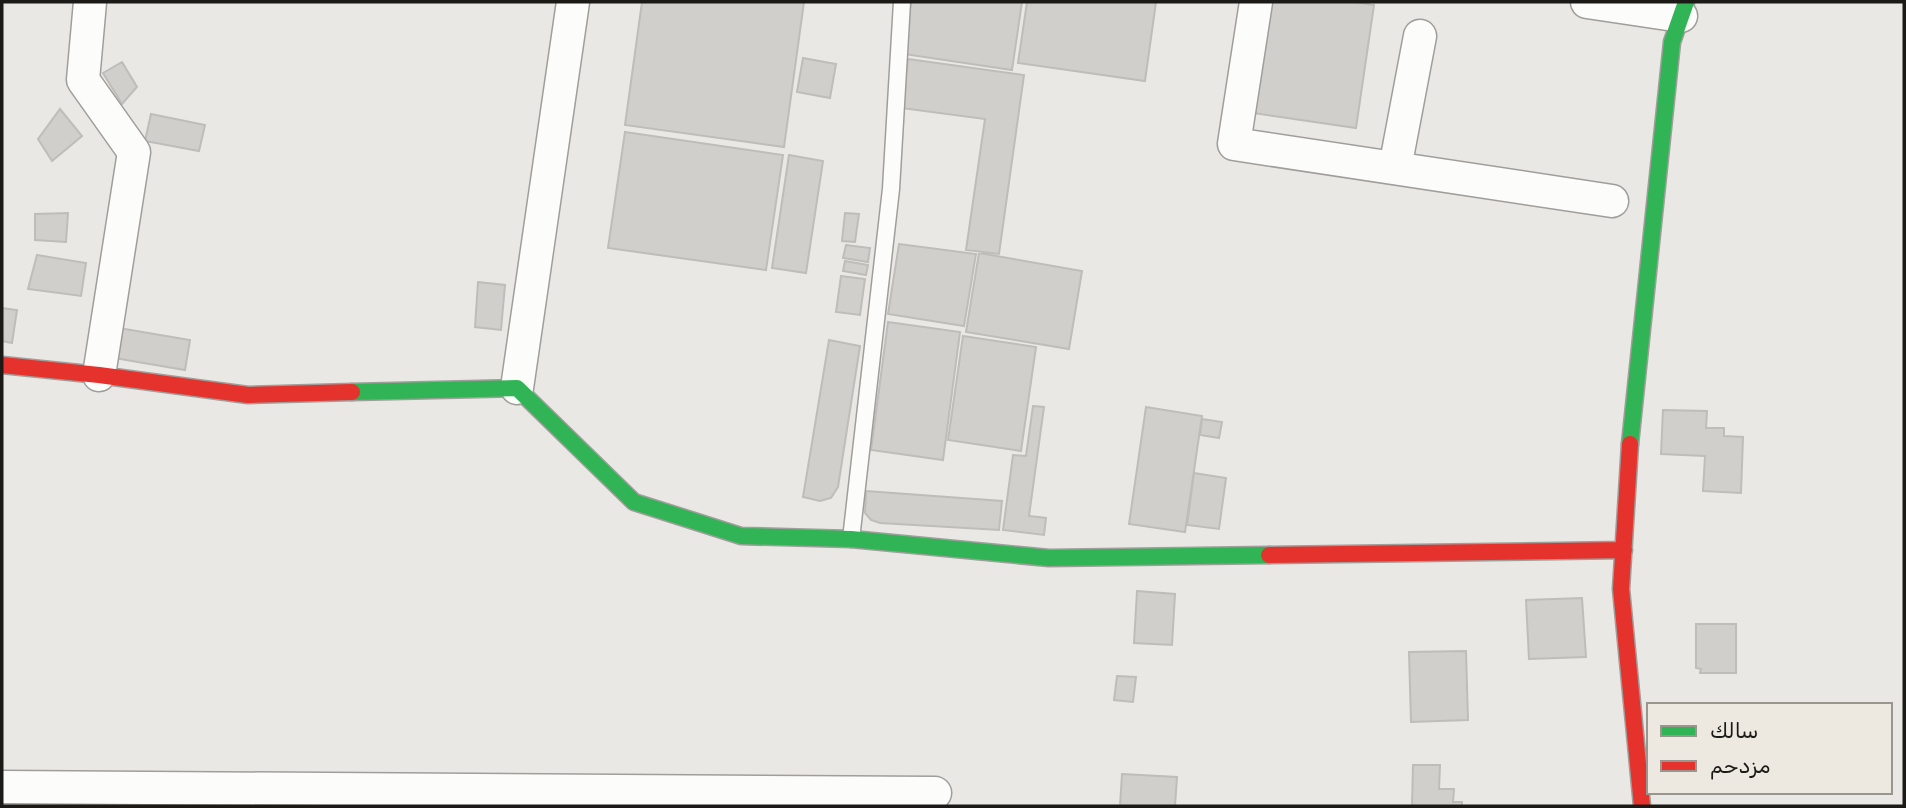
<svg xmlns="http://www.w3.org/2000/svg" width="1906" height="808" viewBox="0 0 1906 808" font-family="Rubik,'Noto Naskh Arabic',sans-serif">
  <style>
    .building { fill: #d0cfcc; stroke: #bebdba; stroke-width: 2 }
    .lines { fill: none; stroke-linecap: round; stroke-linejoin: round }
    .lane-casing { stroke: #a09e9b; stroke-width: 19 }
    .street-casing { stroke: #a09e9b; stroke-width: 35 }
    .fast-casing { stroke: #a09e9b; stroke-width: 19 }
    .jam-casing { stroke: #a09e9b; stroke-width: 19 }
    .lane { stroke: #fcfcfb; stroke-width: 16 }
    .street { stroke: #fcfcfb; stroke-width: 32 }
    .fast { stroke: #30b455; stroke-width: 16 }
    .jam { stroke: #e5322d; stroke-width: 16 }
  </style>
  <rect width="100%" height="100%" fill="#eae8e4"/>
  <path class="building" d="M642,2h162l-20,145 -159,-22z
    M911,2h111l-10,68 -108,-16z
    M1027,2h129l-11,79 -127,-18z
    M1269,2h85l20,3 -18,123 -103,-15z
    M803,58l33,6 -6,34 -33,-6z
    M908,59l116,16 -25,179 -33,-4 19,-131 -84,-11z
    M122,62l15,25 -15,17 -19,-31z
    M60,109l22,27 -30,25 -14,-22z
    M151,114l54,11 -6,26 -54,-10z
    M625,132l158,23 -17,115 -158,-22z
    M789,155l34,6 -17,112 -34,-5z
    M68,213l-2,29 -31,-2v-26z
    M845,213l14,1 -4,28 -13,-1z
    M899,244l77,10 -12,72 -76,-12z
    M846,245l24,3 -2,14 -25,-4z
    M979,253l103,18 -13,78 -103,-17z
    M37,255l49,8 -5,33 -53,-7z
    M845,261l23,4 -2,10 -23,-4z
    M841,276l24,3 -5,36 -24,-3z
    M478,282l27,3 -4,45 -26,-3z
    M2,308l15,2 -5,33 -10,-2z
    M888,322l72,10 -17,128 -72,-10z
    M119,328l71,12 -5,30 -71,-12z
    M963,336l73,11 -15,104 -73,-11z
    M829,340l31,6 -22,141 -7,11 -11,3 -17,-4z
    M1033,406l11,1 -15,109 17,2 -2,17 -41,-5 10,-75 13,1z
    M1146,407l56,9 -17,116 -56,-8z
    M1663,410l44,1 -1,17h18v8l19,1 -2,56 -38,-2 2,-35 -44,-2z
    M1202,419l20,3 -3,16 -19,-3z
    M1194,473l32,5 -7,51 -32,-4z
    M866,491l136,10 -3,29 -119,-7 -9,-3 -6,-7z
    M1137,591l38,3 -3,51 -38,-2z
    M1582,598l4,59 -57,2 -3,-59z
    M1696,624h40v49h-36l1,-4 -5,-1z
    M1466,651l2,69 -57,2 -2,-70z
    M1117,676l19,1 -3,25 -19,-2z
    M1413,765h27l-1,24h15l-1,13h9v4h-50z
    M1122,774l55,3 -2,29h-55z"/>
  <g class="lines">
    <defs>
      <path id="lane" d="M851,539l40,-350 11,-187"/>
      <path id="street" d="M90,2l-7,78 51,72 -35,223
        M1256,2l-22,142 378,57
        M1587,2l94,14
        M1395,168l25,-132
        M517,388l56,-386
        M2,787l933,6"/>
      <path id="fast" d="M352,392l165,-4 117,114 107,34 110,3 198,19 220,-3
        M1630,444l42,-402 14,-40"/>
      <path id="jam" d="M2,365l97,10 149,20 104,-3
        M1630,444l-9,145 21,217
        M1269,555l355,-5"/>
    </defs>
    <use href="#lane" class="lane-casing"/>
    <use href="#street" class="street-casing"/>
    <use href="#fast" class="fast-casing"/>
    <use href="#jam" class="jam-casing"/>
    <use href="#lane" class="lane"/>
    <use href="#street" class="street"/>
    <use href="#fast" class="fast"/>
    <use href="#jam" class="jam"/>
  </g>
  <rect width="1906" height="808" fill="none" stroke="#1c1a17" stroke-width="7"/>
  <rect x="1647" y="703" width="245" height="91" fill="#ede9e1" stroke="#999690" stroke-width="2"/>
  <rect x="1661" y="726" width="35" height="10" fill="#30b455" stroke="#999690" stroke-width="2"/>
  <text x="1710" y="738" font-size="21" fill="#1c1a17">سالك</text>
  <rect x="1661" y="761" width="35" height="10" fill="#e5322d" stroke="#999690" stroke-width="2"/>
  <text x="1710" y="773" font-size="21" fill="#1c1a17">مزدحم</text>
</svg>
